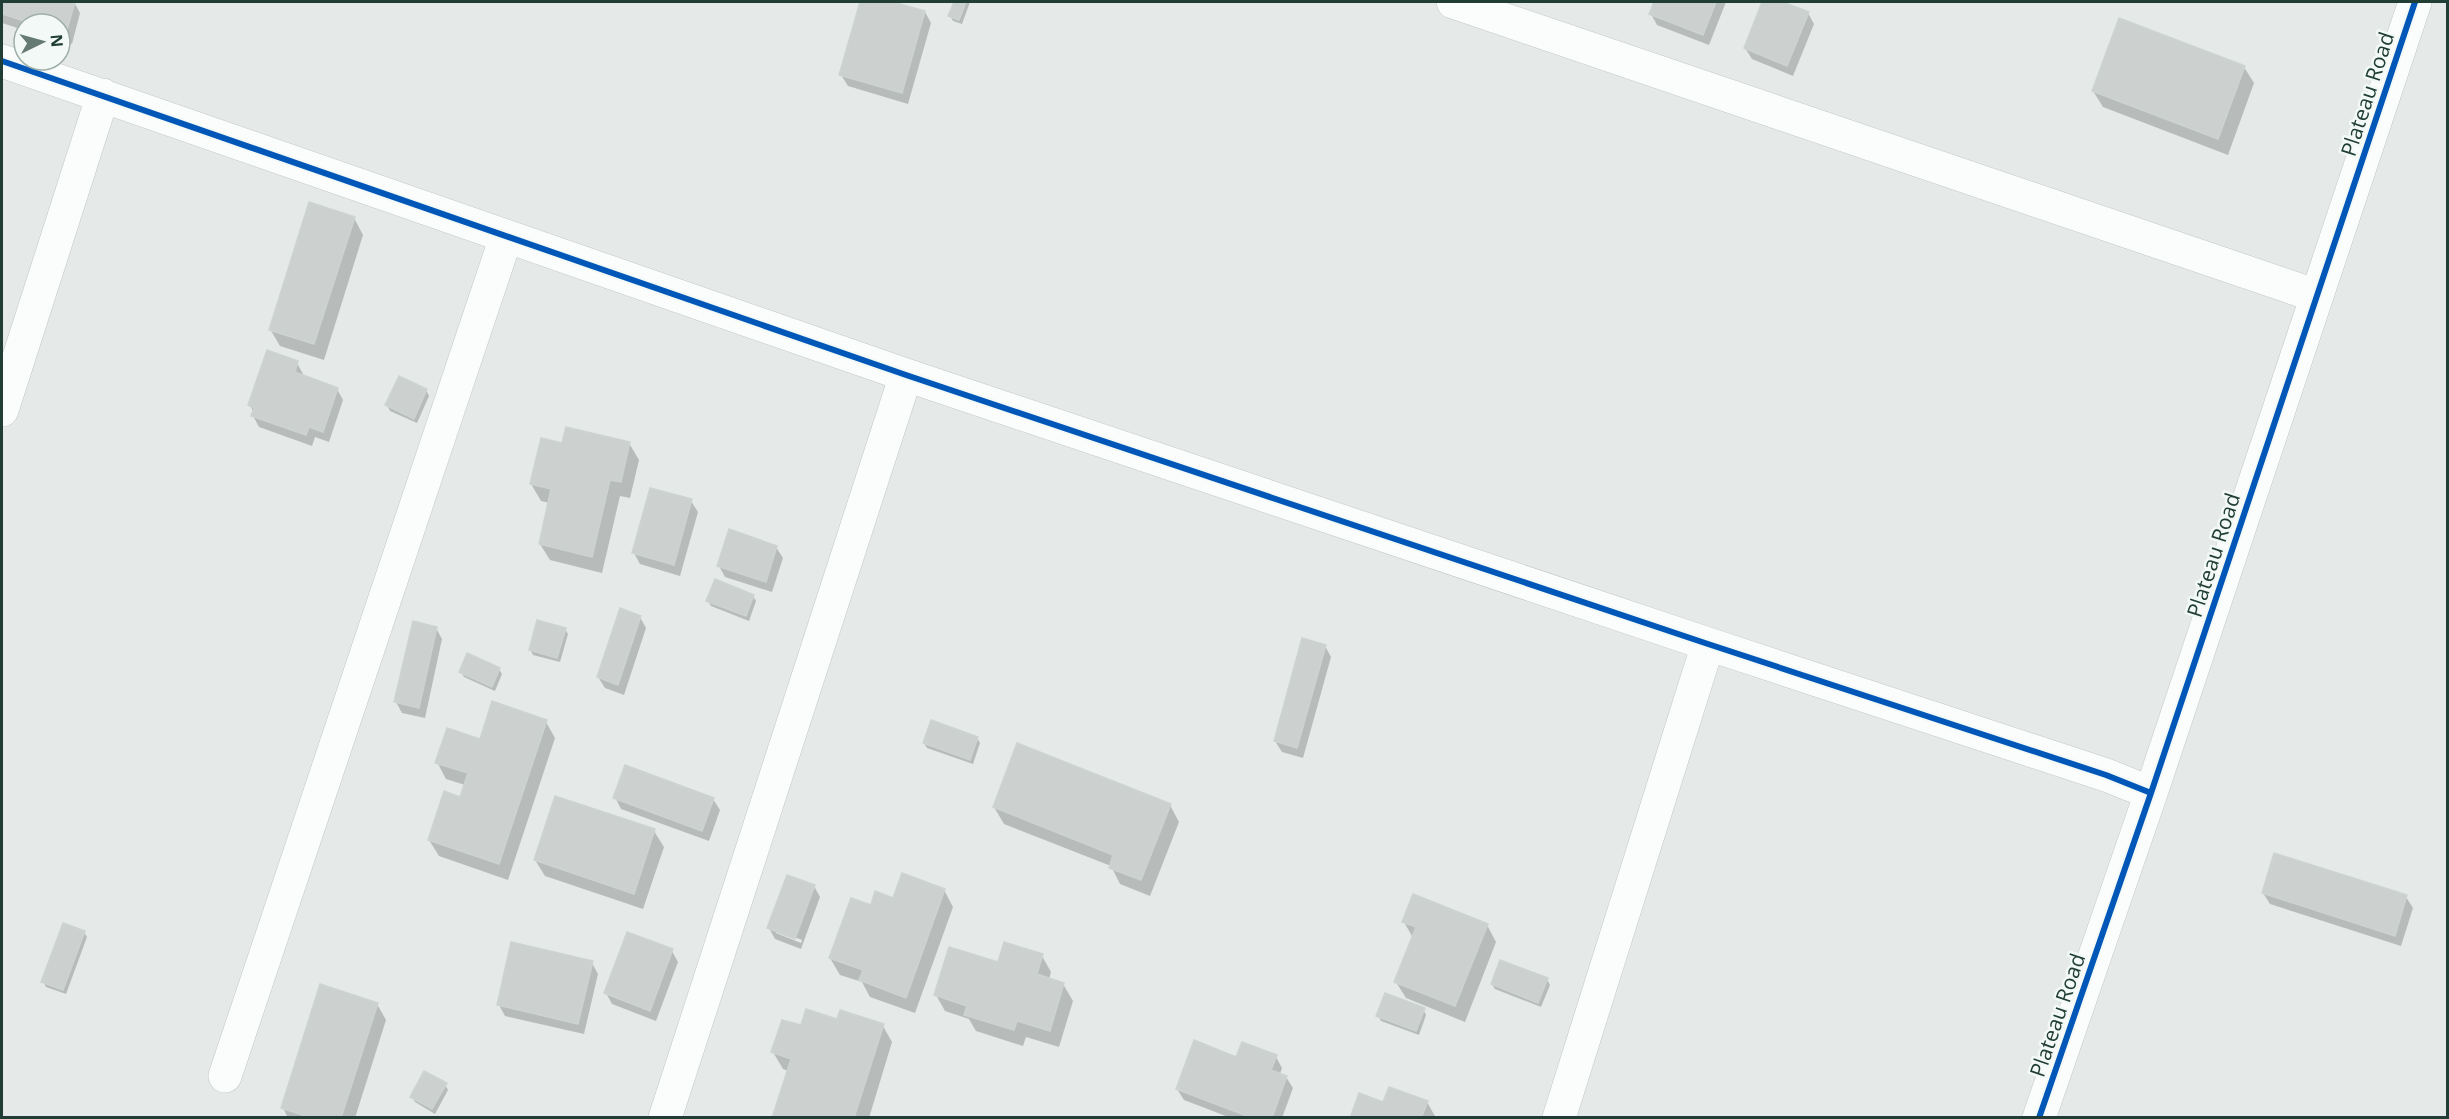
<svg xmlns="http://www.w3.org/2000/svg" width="2449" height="1119" viewBox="0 0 2449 1119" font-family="'Open Sans',sans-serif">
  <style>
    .shadow { fill: #0003; fill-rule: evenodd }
    .building { fill: #ccd1cf; stroke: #cdd3d1; stroke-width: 1.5 }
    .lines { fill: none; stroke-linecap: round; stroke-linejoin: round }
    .minor-casing { stroke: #c2c7c5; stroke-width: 34 }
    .minor { stroke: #fbfcfc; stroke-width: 33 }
    .cycleway-casing { stroke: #f3f9f6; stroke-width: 10 }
    .cycleway { stroke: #0057b8; stroke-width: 6 }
    .labels { text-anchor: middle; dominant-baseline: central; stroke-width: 5; stroke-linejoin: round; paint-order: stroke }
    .street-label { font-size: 21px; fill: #213e36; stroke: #f3f9f6 }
  </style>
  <rect width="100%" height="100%" fill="#e5eae8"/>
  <path class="shadow" d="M2,2h72l6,11 -8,31 -12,-4v-16h-36v6l-22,-7z
    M862,2h25l38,10 6,11 -23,81 -60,-18 -7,-11z
    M955,2h15l-8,22 -9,-3 -3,-5z
    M1655,2h71l-17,43 -52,-20 -6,-11z
    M1764,2h15l29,11 6,11 -21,52 -41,-17 -7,-11z
    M2244,67l10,16 -26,72 -125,-48 -10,-16z
    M354,218l9,17 -39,125 -44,-14 -10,-17z
    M297,363l6,11 -1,3 35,12 6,11 -14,42 -14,-5 -3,9 -53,-19 -6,-11 1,-3 -4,-8z
    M426,390l3,6 -12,27 -27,-12 -3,-6z
    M629,443l10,17 -9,38 -10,-2 -18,77 -52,-13 -10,-16 10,-41 -9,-2 -10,-17 32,-39z
    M691,501l7,11 -18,64 -40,-12 -6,-11z
    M776,547l7,11 -11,34 -47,-15 -6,-11z
    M753,596l3,5 -7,20 -38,-15 -3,-5z
    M640,617l6,11 -22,67 -19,-7 -7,-11z
    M436,628l6,11 -17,79 -23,-5 -6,-11z
    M565,629l3,5 -8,28 -27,-7 -3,-6z
    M1325,646l6,11 -28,101 -21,-6 -7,-11z
    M499,669l3,5 -7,17 -31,-14 -3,-5z
    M546,722l9,16 -47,142 -69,-24 -10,-16 32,-42 4,-13 -19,-6 -9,-17 44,-21z
    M977,738l3,5 -7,21 -46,-16 -3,-5z
    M615,797l98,2 7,11 -11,31 -88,-32z
    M1170,805l9,17 -29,74 -30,-12 -9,-18 -107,-42 -10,-17z
    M654,831l10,16 -21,62 -98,-33 -10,-16z
    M814,886l6,11 -19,52 -26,-10 -6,-11zM776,930l26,10 -1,3 -25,-10z
    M944,890l9,17 -38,106 -45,-16 -8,-15 -22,-7 -10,-17 64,-58z
    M2263,893l143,4 7,11 -12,38 -131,-42z
    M1404,922l83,3 9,17 -31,80 -59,-24 -10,-16 17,-44z
    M84,932l3,5 -21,57 -20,-7 -3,-6z
    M672,951l6,11 -22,59 -44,-17 -6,-11z
    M1042,956l9,16 -2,8 14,4 10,17 -14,46 -33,-10 -3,9 -47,-15 -7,-12 -24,-8 -9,-16 63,-31z
    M592,963l6,11 -14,60 -79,-18 -6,-11z
    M1547,979l3,6 -9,22 -46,-18 -3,-5z
    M377,1004l9,16 -31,98h-67l-5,-10z
    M1423,1009l3,6 -7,20 -38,-14 -3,-6z
    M838,1021l45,5 9,16 -23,76h-96l15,-47 -5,-2 -10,-17 29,-25z
    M1276,1057l6,11 -2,6 6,3 7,11 -11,30h-51l-47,-18 -7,-11 60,-31z
    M445,1084l3,6 -13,24 -20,-12 -3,-5z
    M1427,1102l9,16h-84l32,-14z"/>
  <path class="building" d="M2,2h73l-9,31 -6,-1v-8h-26l-32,-10z
    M860,2h33l32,9 -23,82 -63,-18z
    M954,2h12l-7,18 -11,-4z
    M1654,2h62l-13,33 -54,-21z
    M1762,2h21l26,10 -22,54 -43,-18z
    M2119,18l126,48 -27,73 -126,-48z
    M309,202l46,15 -41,127 -45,-14z
    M267,350l31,11 -3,11 43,16 -15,44 -14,-5 -3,8 -55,-19 3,-8 -6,-3z
    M399,376l28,13 -13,30 -29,-14z
    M566,427l64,15 -9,40 -11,-2 -18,77 -53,-13 12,-55 -21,-5 11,-46 21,5z
    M650,488l42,11 -18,66 -42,-12z
    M729,529l48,17 -11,36 -49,-16z
    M715,579l39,16 -8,21 -40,-15z
    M620,608l21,8 -23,69 -21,-8z
    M537,620l29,8 -9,30 -28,-8z
    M413,621l24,6 -18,81 -25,-6z
    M1302,638l24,7 -29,103 -23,-7z
    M467,653l33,15 -8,19 -33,-15z
    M492,701l55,19 -48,144 -71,-24 16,-49 16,6 8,-24 -33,-10 12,-35 33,11z
    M931,720l47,17 -8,23 -47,-17z
    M1017,743l154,61 -30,76 -32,-12 4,-13 -120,-48z
    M625,765l89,33 -12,33 -89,-33z
    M555,796l100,33 -21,65 -100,-34z
    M2274,853l133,42 -12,41 -133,-43z
    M902,873l43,16 -39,109 -47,-18 4,-10 -34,-12 22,-60 20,7 4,-14 18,7z
    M787,875l28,10 -20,54 -28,-11z
    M1413,894l75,30 -33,82 -61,-24 22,-55 -14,-5z
    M63,923l22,8 -22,59 -22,-8z
    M627,932l46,17 -23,62 -46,-18z
    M511,942l82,19 -15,63 -81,-19z
    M1004,942l39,12 -6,20 27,9 -14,48 -33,-10 -3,9 -50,-15 3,-9 -33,-11 15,-48 49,15z
    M1500,960l48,18 -10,25 -47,-19z
    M320,984l58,19 -37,115h-30l-30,-10z
    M1385,993l40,15 -9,23 -40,-15z
    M806,1009l31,10 3,-9 44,14 -30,94h-82l19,-59 -20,-7 11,-32 19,5z
    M1194,1040l42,17 6,-15 35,13 -6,15 16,6 -15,42h-20l-76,-29z
    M424,1071l23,12 -15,26 -22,-12z
    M1389,1087l39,14 -6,15 3,2h-75l9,-25 24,9z"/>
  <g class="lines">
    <defs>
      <path id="minor" d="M1453,2l864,294
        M2,61l904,314 802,269 398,131 45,18
        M2,410l101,-315
        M225,1076l281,-839
        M665,1118l241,-743
        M1559,1118l149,-474
        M2039,1118l112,-325 264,-791"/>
    </defs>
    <use href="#minor" class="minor-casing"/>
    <use href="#minor" class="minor"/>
    <defs>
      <path id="cycleway" d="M2,61l904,314 802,269 398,131 45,18
        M2039,1118l112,-325 264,-791"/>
    </defs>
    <use href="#cycleway" class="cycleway-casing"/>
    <use href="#cycleway" class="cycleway"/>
  </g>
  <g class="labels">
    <g class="street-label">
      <text transform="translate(2367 94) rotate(-72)">Plateau Road</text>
      <text transform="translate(2213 555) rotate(-72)">Plateau Road</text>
      <text transform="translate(2057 1015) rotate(-71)">Plateau Road</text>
    </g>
  </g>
  <rect width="2449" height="1119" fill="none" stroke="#213e36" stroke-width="6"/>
  <g transform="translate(42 42) rotate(85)"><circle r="28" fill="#f3f9f6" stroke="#9faea9" stroke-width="1.5"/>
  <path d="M0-4.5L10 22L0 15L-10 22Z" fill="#667a74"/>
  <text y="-9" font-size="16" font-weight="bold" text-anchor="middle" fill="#213e36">N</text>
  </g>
</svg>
